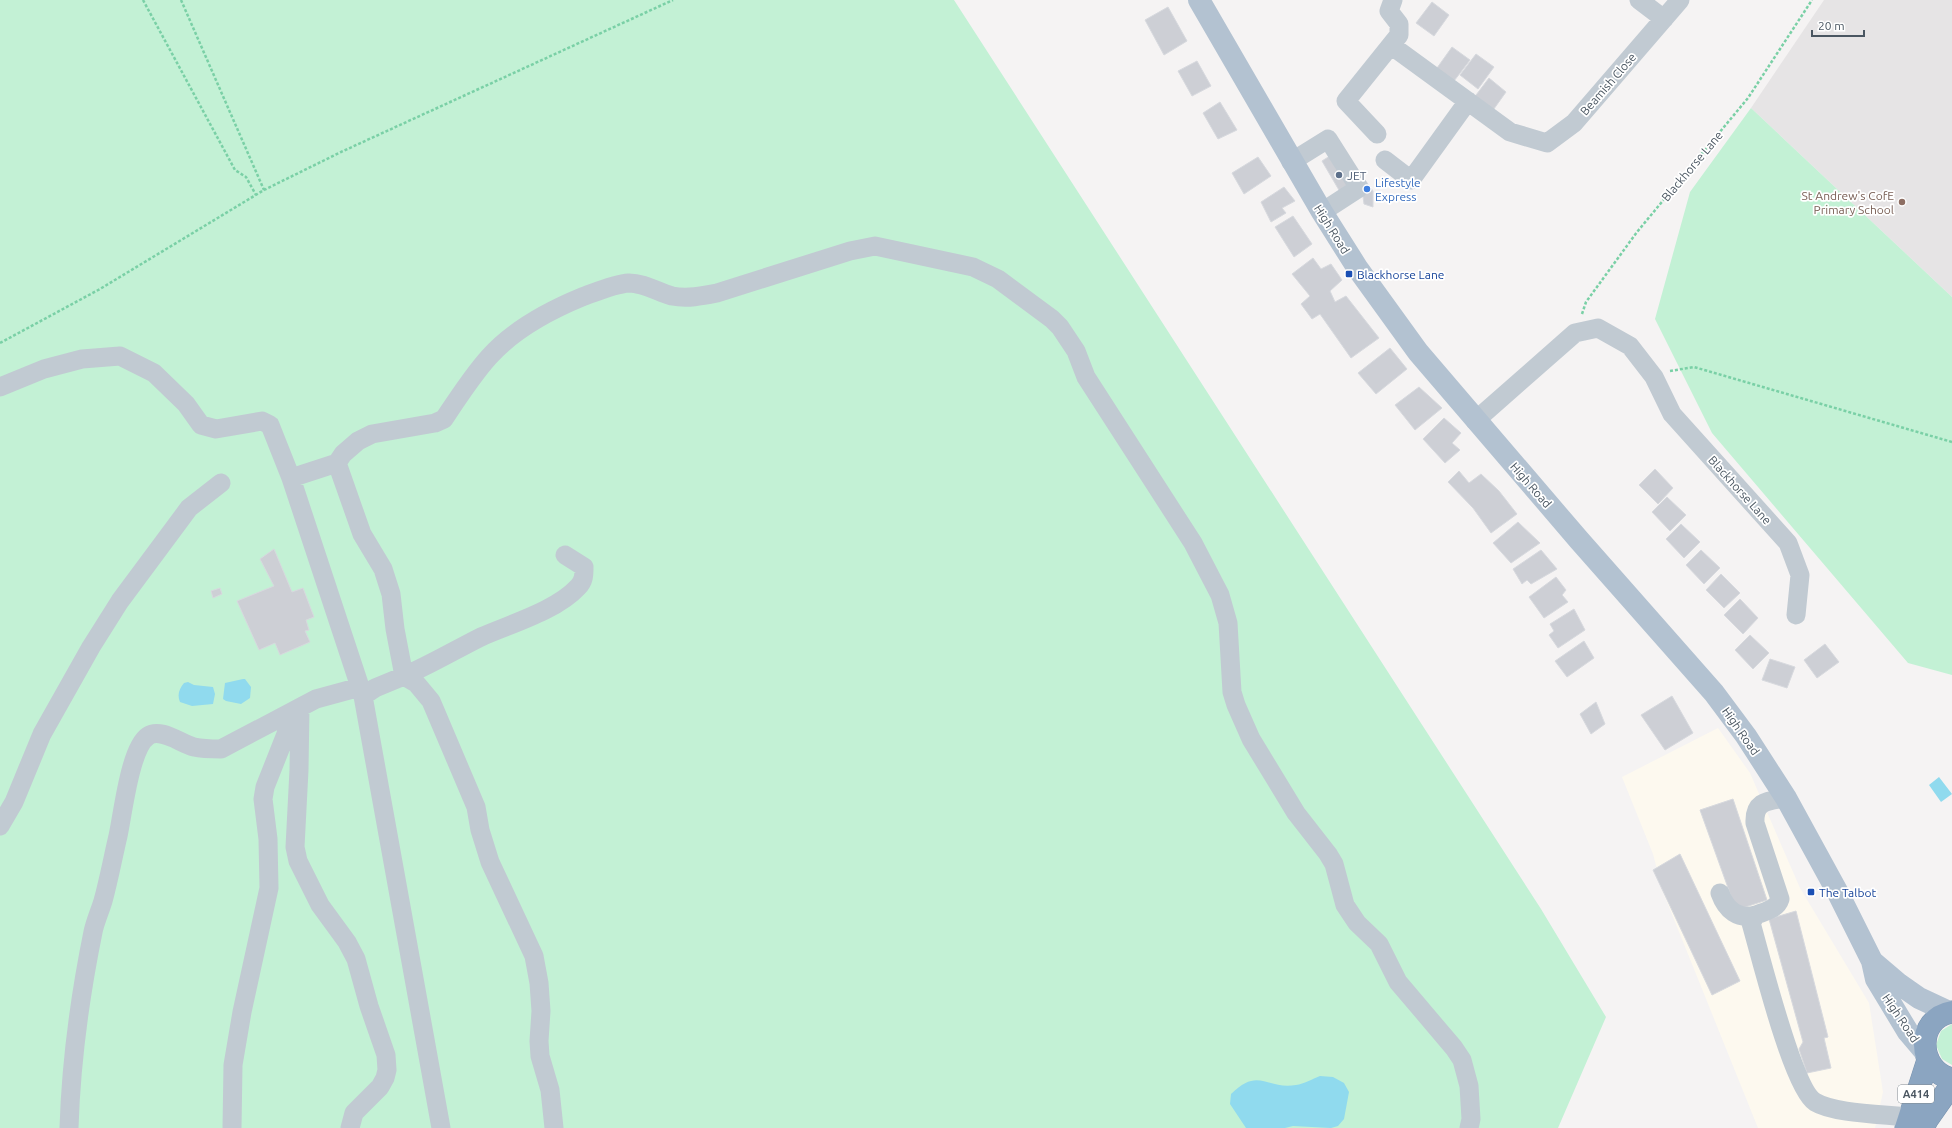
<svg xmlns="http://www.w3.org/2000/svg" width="1952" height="1128" viewBox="0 0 1952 1128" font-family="Ubuntu,sans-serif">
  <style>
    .commercial { fill: #fdf9ef }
    .education { fill: #e6e4e5 }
    .green { fill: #c3f1d5 }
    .water { fill: #90daee }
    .building { fill: #cdcfd5; stroke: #d7d9de }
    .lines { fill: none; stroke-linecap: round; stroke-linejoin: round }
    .highway-casing { stroke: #7690ad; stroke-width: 23 }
    .path { stroke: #7ad0a6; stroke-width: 2.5; stroke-dasharray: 3 2; stroke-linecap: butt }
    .minor { stroke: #c1cad2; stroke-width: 19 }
    .major { stroke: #b3c2d1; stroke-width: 22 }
    .highway { stroke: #8ba5c1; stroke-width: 22 }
    .service-dot { fill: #5c6f8a; stroke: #fff; stroke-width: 1.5 }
    .shop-dot { fill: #3f7fe0; stroke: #fff; stroke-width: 1.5 }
    .education-dot { fill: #8d6e63; stroke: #fff; stroke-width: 1.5 }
    .transit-dot { fill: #1a4fb4; stroke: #fff; stroke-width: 1.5 }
    .labels { text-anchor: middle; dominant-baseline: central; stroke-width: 3.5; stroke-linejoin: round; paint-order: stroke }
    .shield { fill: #fff; stroke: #808990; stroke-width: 1 }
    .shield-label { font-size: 11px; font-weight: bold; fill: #4a5661 }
    .street-label { font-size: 12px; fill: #4a5661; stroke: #fff }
    .service-label { font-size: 12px; fill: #4e5e75; stroke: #fff; text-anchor: start }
    .shop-label { font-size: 12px; fill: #366cbe; stroke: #fff; text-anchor: start }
    .education-label { font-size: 12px; fill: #785e54; stroke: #fff; text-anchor: end }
    .transit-label { font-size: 12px; fill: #164399; stroke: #fff; text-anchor: start }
  </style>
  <rect width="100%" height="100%" fill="#f5f3f3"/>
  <path class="commercial" d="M1718,728l32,45 50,115 69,115 14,89 -8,36h-117l-95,-236 -10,-38 -31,-77z"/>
  <path class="education" d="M1824,0h128v297l-201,-189z"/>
  <path class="green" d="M0,0h954l587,909 65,108 -48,111h-1558z
    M1751,108l201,189v378l-44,-12 -196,-230 -57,-114 35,-127z
    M1952,1024v41l-10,-6 -6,-14 5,-14z"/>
  <path class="water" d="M243,679h2l6,8 -1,11 -9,6 -15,-3 -3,-2 2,-16z
    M188,682l6,3 19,2 2,7 -2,10 -21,2 -12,-4c-3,-7 -1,-13 4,-19z
    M1939,777l13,17 -11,8 -12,-17z
    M1320,1076l13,1 11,6 5,9 -5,27 -6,7 -7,2 -38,-2 -8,2h-39l-16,-24 1,-10c28,-28 35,-4 65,-9 8,-1 16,-6 24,-9z"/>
  <path class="building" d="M1432,2l17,13 -15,21 -18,-13z
    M1168,7l19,34 -23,14 -19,-35z
    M1452,47l18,13 -16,21 -17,-13z
    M1476,54l18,13 -16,22 -18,-14z
    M1197,61l14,25 -19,10 -14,-25z
    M1489,78l17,14 -15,21 -18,-14z
    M1220,102l17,28 -19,9 -15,-26z
    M1336,152l21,37 -14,8 -21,-36z
    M1258,157l13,19 -27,18 -12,-21z
    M1360,173l13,18v16l-9,-3z
    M1284,187l11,14 -13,7 4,5 -15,9 -10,-20z
    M1293,216l19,28 -18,13 -19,-30z
    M1313,258l8,11 10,-5 11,16 -12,11 5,11 11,-6 33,42 -28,20 -31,-44 -8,5 -11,-15 9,-8 -18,-22z
    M1390,348l17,21 -31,25 -18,-21z
    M1419,387l23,21 -27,22 -20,-25z
    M1444,418l17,15 -9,10 8,7 -15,13 -22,-24z
    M1655,469l18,19 -15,16 -19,-19z
    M1459,471l10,12 12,-9 18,17 18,23 -26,19 -18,-25 -25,-26z
    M1667,497l19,18 -16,16 -18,-19z
    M1518,522l22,21 -29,20 -18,-20z
    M1681,524l19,18 -16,16 -18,-19z
    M274,549l18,43 11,-4 11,29 -8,3 3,10 -4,1 5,11 -30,13 -5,-12 -16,7 -22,-49 37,-15 -14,-27z
    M1541,550l16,19 -26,15 -4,-4 -5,4 -9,-15z
    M1701,550l19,18 -16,16 -18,-19z
    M1721,574l19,19 -16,15 -18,-18z
    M1556,577l10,13 -4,5 6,7 -24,16 -15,-21z
    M220,588l2,6 -9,4 -2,-7z
    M1740,599l18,19 -15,16 -19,-19z
    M1574,609l11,21 -27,18 -9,-13 5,-4 -4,-7z
    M1750,635l19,18 -16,16 -18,-19z
    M1584,641l10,17 -27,19 -12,-16z
    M1825,644l14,18 -22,16 -13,-18z
    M1770,659l25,8 -8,21 -25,-8z
    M1672,696l21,37 -28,17 -24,-35z
    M1596,702l9,22 -14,10 -11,-20z
    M1733,799l34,101 -31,10 -36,-100z
    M1680,854l60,127 -28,14 -59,-125z
    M1796,911l32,126 -4,1 7,30 -24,5 -8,-24 4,-7 -34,-123z"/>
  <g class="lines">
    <defs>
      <path id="highway" d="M1952,1012c-37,6 -35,59 0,67
        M1906,1128l22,-68
        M1923,1128l4,-8 25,-36"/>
    </defs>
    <use href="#highway" class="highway-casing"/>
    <path class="path" d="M143,0l92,170 11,7 10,18
      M181,0l83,190
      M1582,314l4,-12 51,-70 111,-134 64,-98
      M0,343l100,-54 164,-99 77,-38 332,-152
      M1670,371l24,-4 258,75"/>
    <path class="minor" d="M1639,0l25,19
      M1392,46l118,86 37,11 27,-20 106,-123
      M1377,134l-31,-33 53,-66v-11l-10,-13 4,-11
      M1385,160l26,20 57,-79
      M1291,162l37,-23 31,49 -37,24
      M0,387l44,-18 38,-10 38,-3 34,17 32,31 15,21 15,4 46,-8 8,4 21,53 72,218 78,432
      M1475,421l100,-88 23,-5 32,18 24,31 18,37 116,129 12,32 -4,40
      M337,463l25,71 21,35 8,25 4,35 9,47c26,-11 51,-26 77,-39 29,-13 75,-26 97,-50 6,-6 6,-12 6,-20l-19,-12
      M291,478l46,-15 6,-9 15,-13 14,-7 63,-11 9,-4c14,-21 28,-43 45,-62 25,-28 59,-46 93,-60 14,-5 32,-13 47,-14 15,0 29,9 43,13 15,3 30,0 45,-3l133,-42 25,-5 98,21 25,12 54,40 8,8 16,24 10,26 107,166 27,52 8,28 4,69 4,13 15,34 45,74 32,41 6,10 11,41 12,18 22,21 19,38 56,66 8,12 7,26 2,33 -2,9
      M363,696l12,-8 29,-12 12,7 15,18 45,106 4,23 10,32 44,94 5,27 2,28 -2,30 1,15 10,34 4,38
      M300,708l-1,62 -4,77 3,14 22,44 27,37 9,17 13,47 17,49 1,15 -2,8 -5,9 -26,26 -4,15
      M1786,798c-19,3 -32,3 -31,25l25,76c-3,10 -14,12 -24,16l-5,8c9,31 42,166 64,179 21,13 81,12 108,17
      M0,826l14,-24 28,-68 49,-87 29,-46 69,-93 32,-25
      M1720,893c6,17 18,27 36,22
      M69,1128c2,-65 11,-132 24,-196 2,-10 7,-21 10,-31 6,-22 10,-44 15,-65 5,-23 12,-88 30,-100 13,-9 33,8 46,11 9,2 18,2 27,2l95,-50 44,-12
      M232,1128l1,-63 9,-53 27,-124 -1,-49 -5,-40 2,-12 21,-53 11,-21"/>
    <path class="major" d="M1199,0l123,212 36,57 60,83 161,188 135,153 32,43 40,62 52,95 34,68 4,18 32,53 17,20
      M1872,961l27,23 20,14 30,14"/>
    <use href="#highway" class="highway"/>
  </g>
  <circle class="service-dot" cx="1339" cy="175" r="4"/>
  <circle class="shop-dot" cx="1367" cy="189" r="4"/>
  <circle class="education-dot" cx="1902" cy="202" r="4"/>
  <g class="transit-dot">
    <rect x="1345" y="270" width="8" height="8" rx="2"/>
    <rect x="1807" y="888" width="8" height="8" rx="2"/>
  </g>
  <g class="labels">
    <rect class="shield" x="1898" y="1085" width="36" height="18" rx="3"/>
    <g class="shield-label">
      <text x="1916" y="1094">A414</text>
    </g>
    <g class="street-label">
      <text transform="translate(1608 84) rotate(-49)">Beamish Close</text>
      <text transform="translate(1692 166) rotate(-50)">Blackhorse Lane</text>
      <text transform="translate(1332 229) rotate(58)">High Road</text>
      <text transform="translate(1531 485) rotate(49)">High Road</text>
      <text transform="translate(1740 490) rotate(48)">Blackhorse Lane</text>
      <text transform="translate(1741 731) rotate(55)">High Road</text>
      <text transform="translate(1901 1018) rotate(56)">High Road</text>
    </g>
    <g class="service-label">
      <text x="1347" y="175">JET</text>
    </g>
    <g class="shop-label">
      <text x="1375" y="182">Lifestyle<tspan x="1375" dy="14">Express</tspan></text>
    </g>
    <g class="education-label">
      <text x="1894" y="195">St Andrew's CofE<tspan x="1894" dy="14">Primary School</tspan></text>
    </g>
    <g class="transit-label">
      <text x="1357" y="274">Blackhorse Lane</text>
      <text x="1819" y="892">The Talbot</text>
    </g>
  </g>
  <path d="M1812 30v6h52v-6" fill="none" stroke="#4a5661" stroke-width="2"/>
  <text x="1818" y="30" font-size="12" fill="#4a5661" stroke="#ffffff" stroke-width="3" paint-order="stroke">20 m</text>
</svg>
